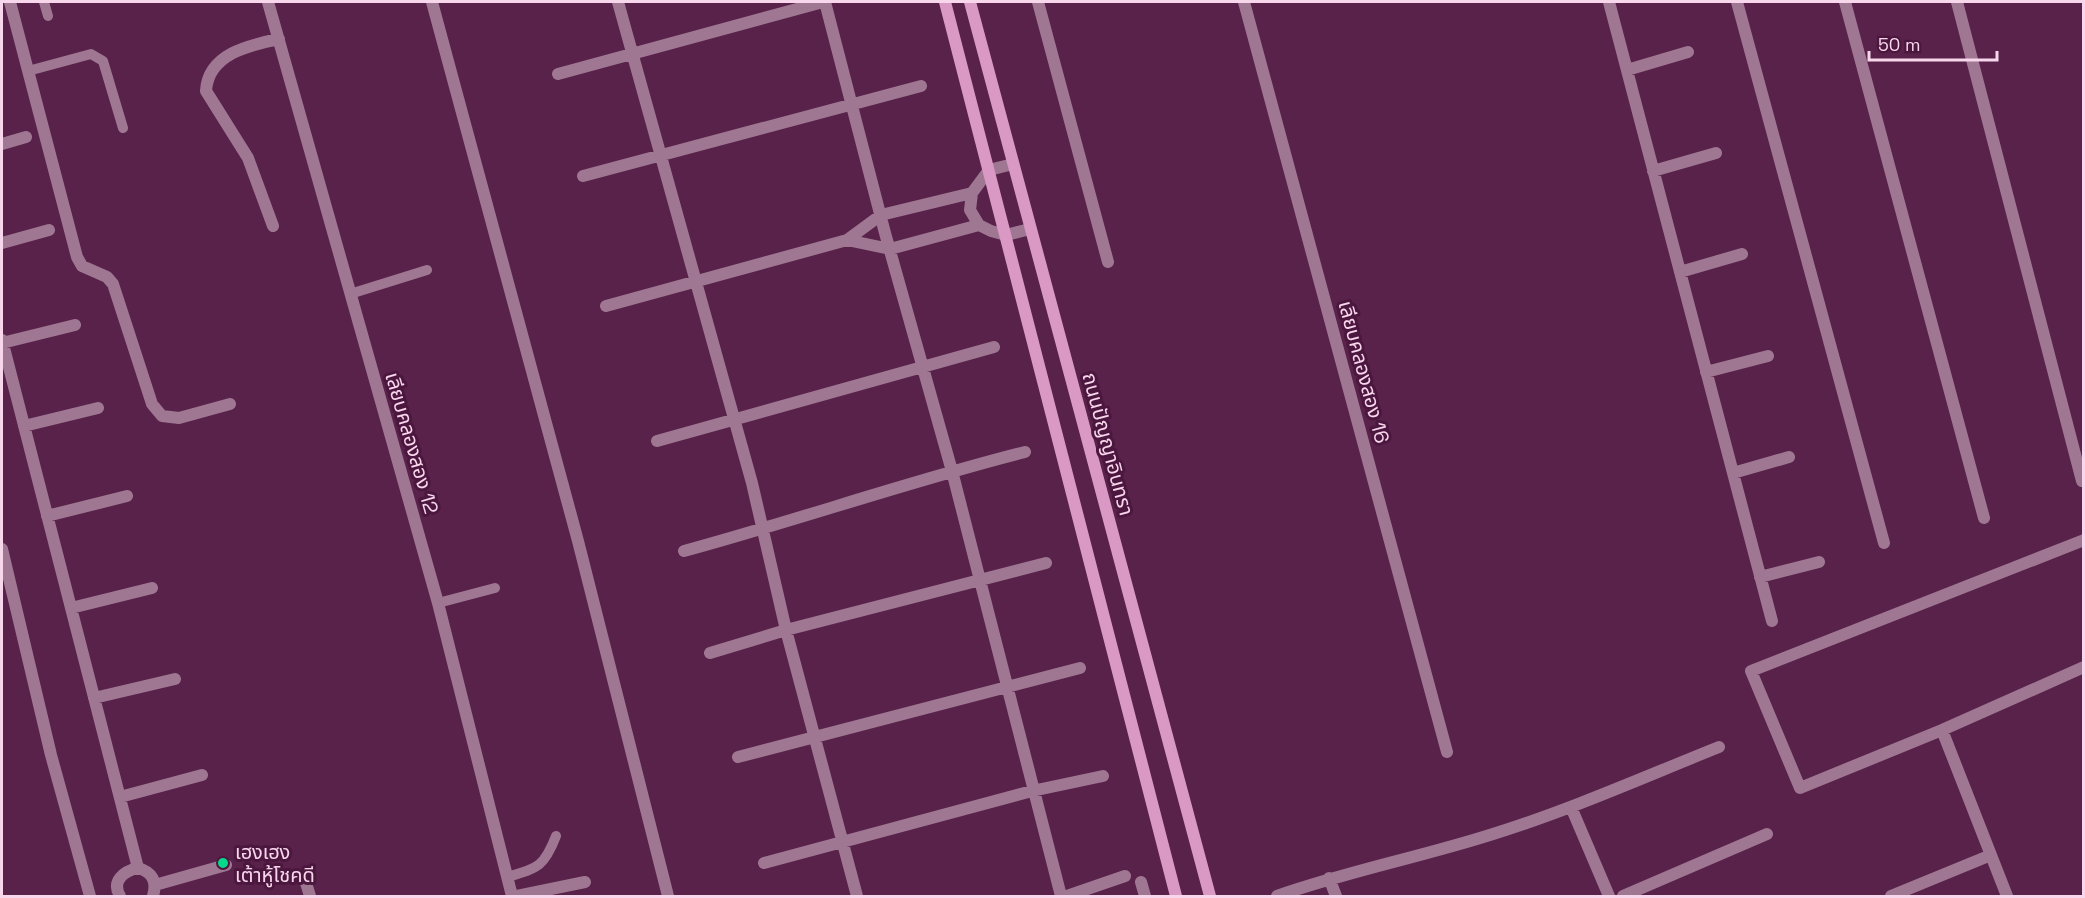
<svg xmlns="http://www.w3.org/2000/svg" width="2085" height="898" viewBox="0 0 2085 898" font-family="'Space Grotesk','Noto Sans Thai',sans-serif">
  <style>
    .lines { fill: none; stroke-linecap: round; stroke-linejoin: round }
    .lane { stroke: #a07793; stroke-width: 10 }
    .street { stroke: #a07793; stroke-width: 12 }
    .secondary { stroke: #da98c5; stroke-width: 12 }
    .poi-dot { fill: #06d98b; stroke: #4c173f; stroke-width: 2 }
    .labels { text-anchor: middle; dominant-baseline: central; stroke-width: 6; stroke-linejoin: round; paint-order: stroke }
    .street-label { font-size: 20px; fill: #f8d6ec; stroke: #4c173f }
    .poi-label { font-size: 20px; fill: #f8d6ec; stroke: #4c173f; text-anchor: start }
  </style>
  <rect width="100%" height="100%" fill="#58224a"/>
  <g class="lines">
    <path class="lane" d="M44,2l4,14
      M28,71l63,-17 12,7 20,67
      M350,294l77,-24
      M438,603l57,-15
      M507,877c31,-9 37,-10 49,-41"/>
    <path class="street" d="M10,2l67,255 5,9 25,11 6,7 39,120 10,12 17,2 51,-14
      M268,2l170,601 74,293
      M432,2l146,539 90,355
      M618,2l134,481 34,147 71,266
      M825,2l60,231 67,238 109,425
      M1038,2l70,260
      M1244,2l203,750
      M1609,2l163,619
      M1737,2l147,541
      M1845,2l139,516
      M1957,2l125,479
      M1627,70l61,-18
      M558,74l265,-72
      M2,144l24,-7
      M1013,164l-24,6 -17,23 -2,17 9,15 12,6 15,4 24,-6
      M1653,171l63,-18
      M583,176l338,-90
      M273,226l-25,-68 -42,-67c2,-37 43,-46 73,-52
      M847,240l43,9 89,-24
      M2,243l47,-13
      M1680,272l62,-18
      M606,306l241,-66 34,-25 91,-22
      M2,340l136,528
      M2,343l73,-18
      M1706,372l62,-16
      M24,426l74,-18
      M657,441l337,-94
      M1733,473l56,-16
      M47,516l80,-20
      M2084,540l-333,131 49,117 142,-58 142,-63
      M2,549l49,206 39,141
      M684,551c114,-31 226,-70 341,-99
      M1760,577l59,-15
      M71,608l81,-20
      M710,653l76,-23 260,-67
      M94,698l81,-19
      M1942,730l65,166
      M738,757l342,-89
      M120,797l82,-22
      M1571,807l38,89
      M764,863l268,-72 71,-15
      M1329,878l7,18
      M1141,882l4,14
      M306,883l4,13
      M155,885l71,-20
      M120,896c-9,-15 4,-25 18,-28 15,4 19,14 15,28
      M517,896l68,-14
      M1067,896l58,-20
      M1277,896c71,-25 144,-39 216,-62 77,-24 151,-57 226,-87
      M1623,896l144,-62
      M1891,896l100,-41"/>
    <path class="secondary" d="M945,2l231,894
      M970,2l240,894"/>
  </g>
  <circle class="poi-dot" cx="223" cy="863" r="6"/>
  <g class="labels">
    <g class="street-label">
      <text transform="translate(1364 372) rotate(75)">เลียบคลองสอง 16</text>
      <text transform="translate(412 443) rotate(74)">เลียบคลองสอง 12</text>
      <text transform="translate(1108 444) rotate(75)">ถนนปัญญาอินทรา</text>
    </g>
    <g class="poi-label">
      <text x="235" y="852">เฮงเฮง<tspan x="235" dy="23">เต้าหู้โชคดี</tspan></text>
    </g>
  </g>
  <rect width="2085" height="898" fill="none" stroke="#f8d6ec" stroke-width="6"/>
  <path d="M1869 51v9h128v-9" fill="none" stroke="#f8d6ec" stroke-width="3"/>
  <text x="1878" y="51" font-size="18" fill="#f8d6ec" stroke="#4c173f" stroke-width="4.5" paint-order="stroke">50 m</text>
</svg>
